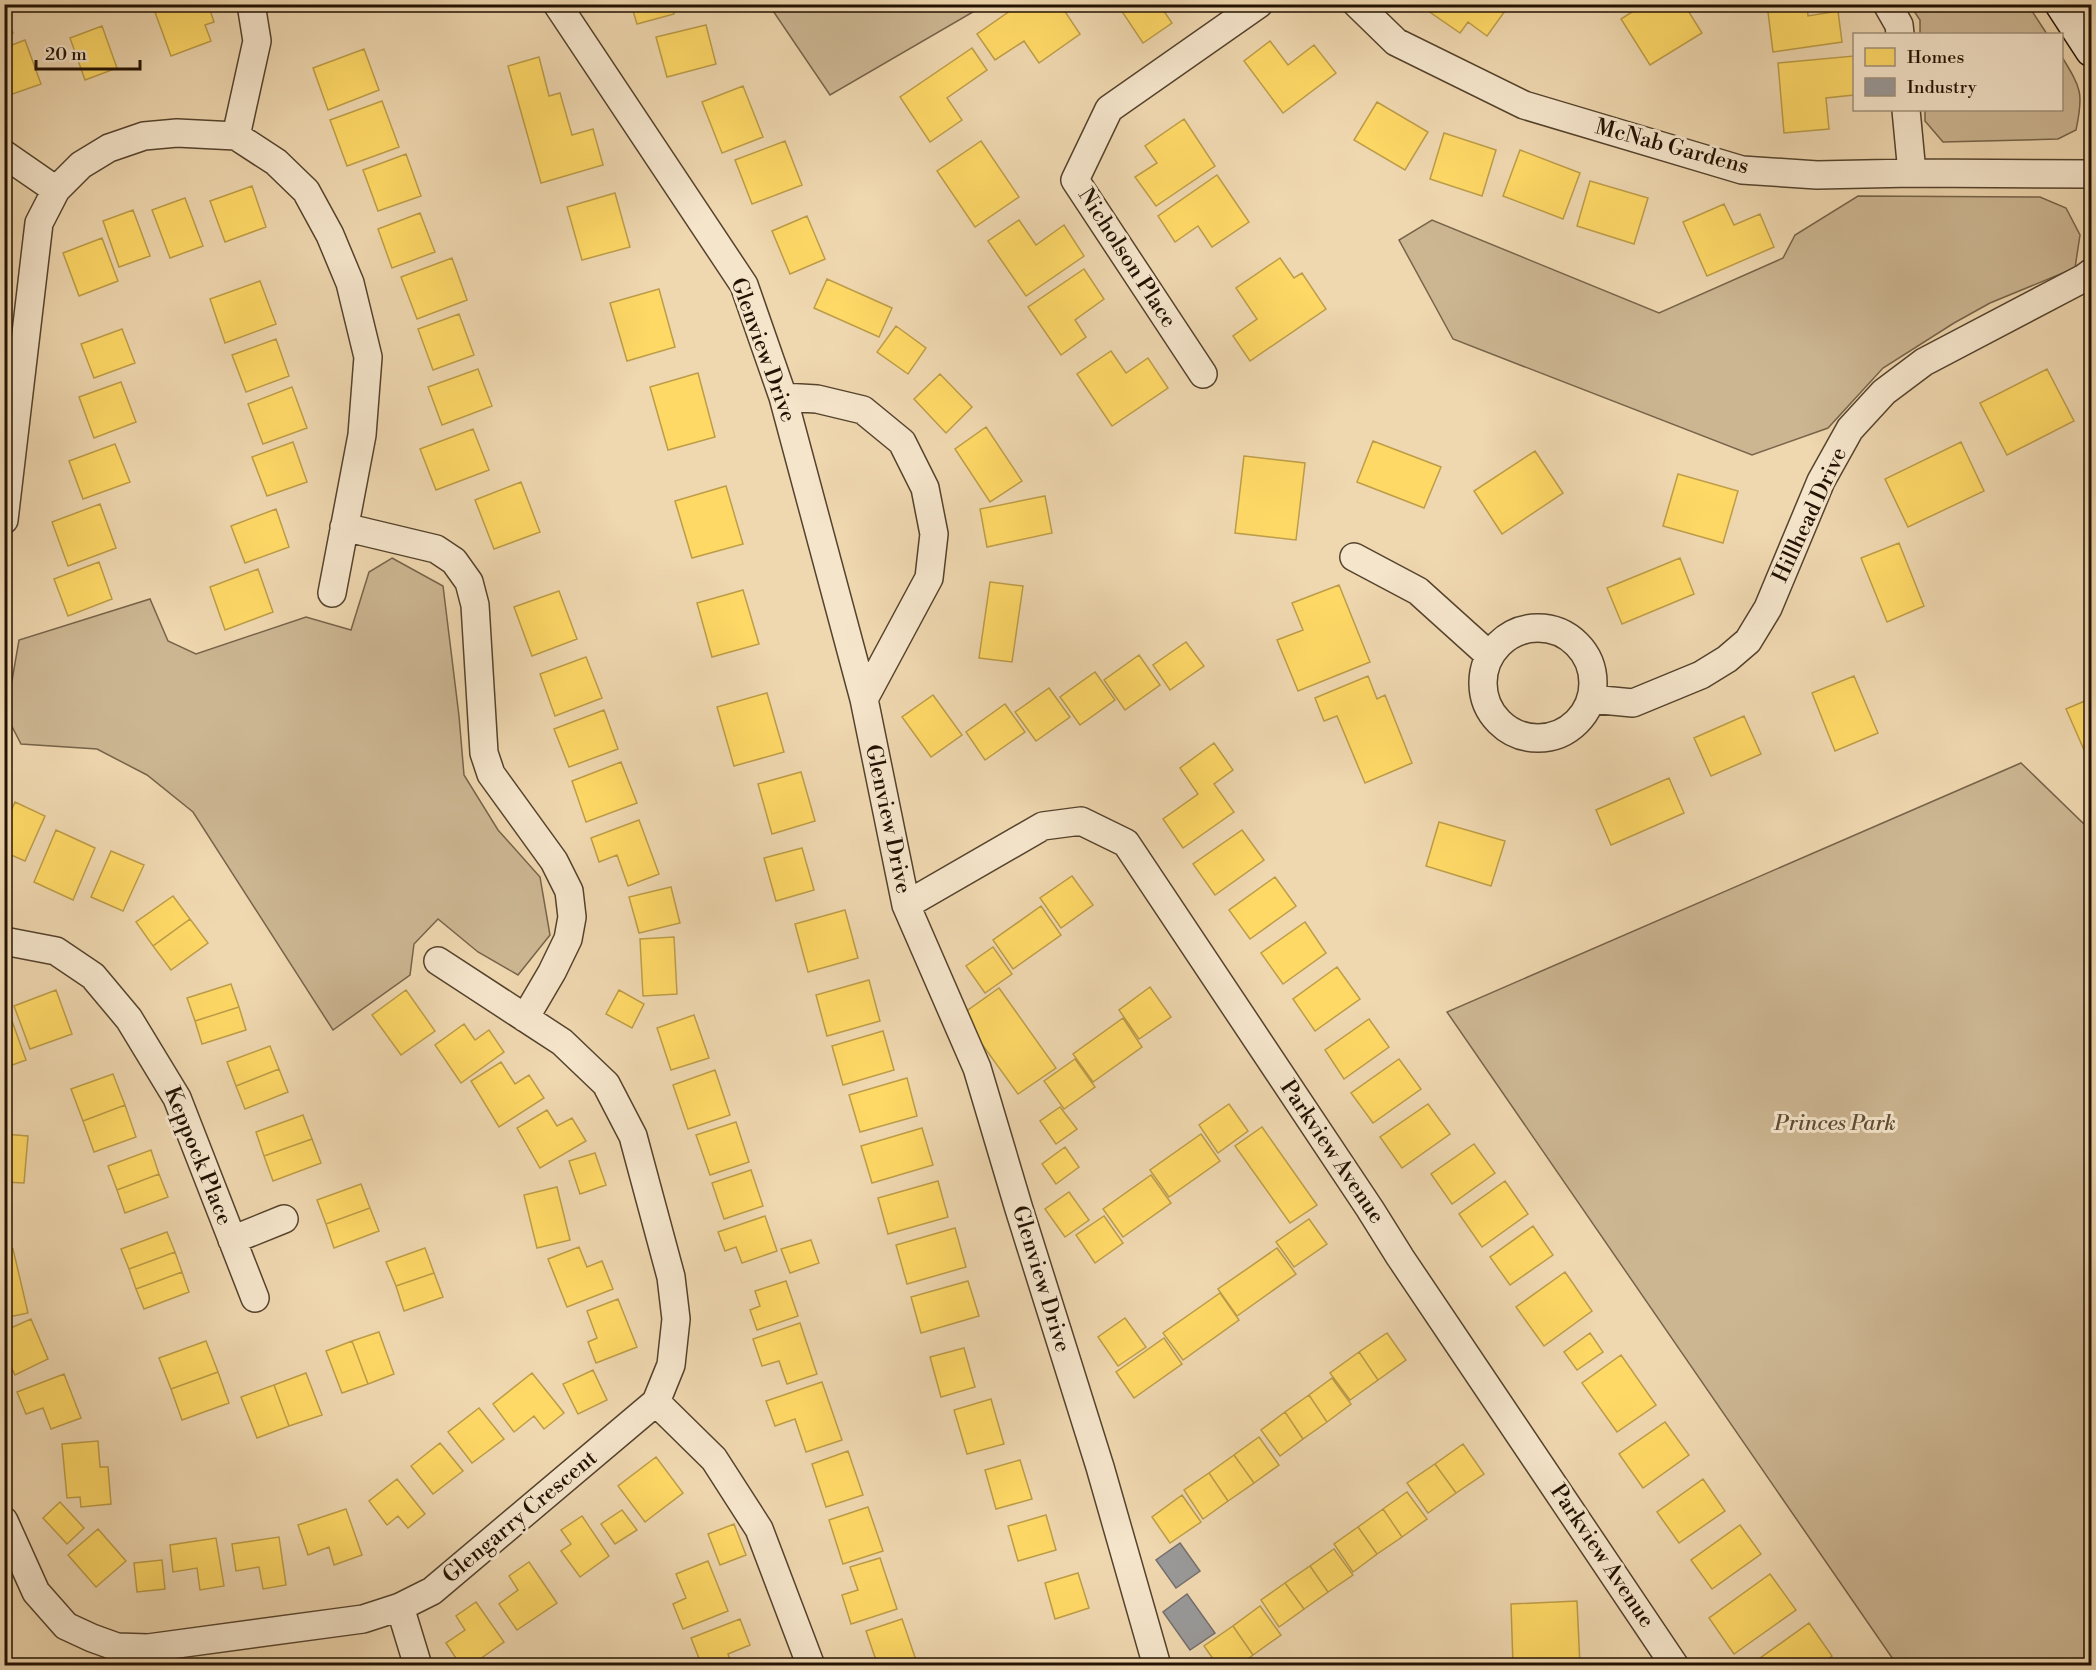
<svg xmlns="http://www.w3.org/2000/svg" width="2096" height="1670" viewBox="0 0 2096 1670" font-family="'Libre Bodoni',serif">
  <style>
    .green { fill: #ccb692; stroke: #77644a; stroke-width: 1.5 }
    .homes { fill: #ffd966; stroke: #bd9d48; stroke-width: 1.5 }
    .industry { fill: #999; stroke: #75706c; stroke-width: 1.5 }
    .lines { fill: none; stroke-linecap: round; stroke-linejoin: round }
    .street-casing { stroke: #55432d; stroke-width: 30 }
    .secondary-casing { stroke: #221202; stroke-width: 36 }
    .street { stroke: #f5e5cb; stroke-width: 27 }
    .secondary { stroke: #f5e5cb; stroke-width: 33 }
    .labels { text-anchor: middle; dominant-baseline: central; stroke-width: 6; stroke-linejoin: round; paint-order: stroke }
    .street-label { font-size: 22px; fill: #221202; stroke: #f5e5cb }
    .park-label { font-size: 22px; font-style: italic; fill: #5e4b34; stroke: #f5e5cb }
  </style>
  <rect width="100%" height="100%" fill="#efd7af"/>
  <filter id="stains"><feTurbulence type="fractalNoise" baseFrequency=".00333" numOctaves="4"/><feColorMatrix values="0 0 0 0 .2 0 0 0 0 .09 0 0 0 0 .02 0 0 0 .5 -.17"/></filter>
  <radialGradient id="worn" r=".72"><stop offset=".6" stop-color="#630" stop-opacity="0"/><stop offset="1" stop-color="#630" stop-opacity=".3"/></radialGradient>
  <path class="green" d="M769,5h216l-155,90z
    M1910,5h118l19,29h-127v-14z
    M2062,57c19,31 22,36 14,73l-18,9 -115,3 -18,-21v-11h137z
    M1858,196l182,1 26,11 14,27 -5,33 -85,35 -36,20 -71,45 -55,60 -76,27 -299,-116 -54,-99 33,-20 227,93 124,-55 12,-23z
    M392,558l51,28 16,130 5,59 34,55 42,47 10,58 -32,40 -40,-23 -40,-33 -24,25 -4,31 -77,55 -140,-218 -46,-37 -50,-26 -76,-5 -15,-29 13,-75 131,-41 18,42 28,13 110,-37 45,13 18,-58z
    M2021,763l62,60 8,2v840h-194l-450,-653z"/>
  <path class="homes" d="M152,4h56l6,18 -9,3 6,16 -40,15z
    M631,4h41l2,10 -37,10z
    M1020,4h40l20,30 -41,29 -15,-22 -29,19 -18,-26z
    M1117,4h42l13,19 -29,20z
    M1427,4h83l-23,32 -19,-14 -8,11 -36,-25z
    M1639,4h45l18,29 -52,32 -29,-46 19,-12z
    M1767,4h40l1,12 30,-5 4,31 -69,10z
    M4,9l9,24 -9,4z
    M706,25l10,39 -49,13 -11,-40z
    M102,26l15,42 -32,12 -15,-42z
    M25,40l16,44 -37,13v-49z
    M1270,41l18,24 26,-20 22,28 -53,40 -39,-52z
    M972,48l15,22 -40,28 15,22 -32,22 -30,-45z
    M364,49l15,41 -51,20 -15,-42z
    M1854,56v39l-28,3 3,31 -45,4 -6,-70z
    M539,57l10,39 11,-3 12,42 21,-6 10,36 -62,18 -33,-117z
    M743,86l20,51 -41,16 -20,-51z
    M382,101l17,46 -52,19 -17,-46z
    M1377,102l51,30 -23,38 -51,-30z
    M1184,119l31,47 -59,40 -21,-29 22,-14 -12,-17z
    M1444,133l52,17 -14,46 -52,-17z
    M785,141l17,44 -50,19 -17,-44z
    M981,141l38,56 -44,30 -38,-56z
    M1520,150l60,23 -17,46 -60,-23z
    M406,154l15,42 -43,15 -15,-41z
    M1217,175l32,47 -37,25 -14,-21 -23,16 -17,-26z
    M1590,181l58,17 -14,46 -57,-18z
    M252,186l14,41 -41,15 -15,-41z
    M615,193l15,54 -48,13 -15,-53z
    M185,198l18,48 -33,12 -18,-48z
    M1724,204l10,21 26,-11 14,33 -67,29 -24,-54z
    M133,210l17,46 -31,11 -16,-46z
    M420,213l15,39 -43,16 -14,-39z
    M807,216l18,43 -35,15 -18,-43z
    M1019,220l17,25 28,-20 20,31 -58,40 -38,-55z
    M102,238l16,43 -39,15 -16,-43z
    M452,258l15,42 -50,19 -16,-42z
    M1280,258l14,20 8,-5 24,36 -76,52 -17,-25 24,-17 -21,-31z
    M1084,269l20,30 -29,21 11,17 -25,18 -33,-48z
    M827,279l65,29 -13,29 -65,-29z
    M260,281l16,43 -51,19 -15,-44z
    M659,289l16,58 -48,14 -17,-58z
    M459,314l15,41 -41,15 -15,-41z
    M896,326l30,22 -18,26 -31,-22z
    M122,329l13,34 -41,15 -13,-34z
    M276,339l13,37 -43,16 -14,-37z
    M1111,351l15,22 22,-15 20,30 -56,38 -35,-52z
    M478,369l14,37 -50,19 -14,-38z
    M2047,369l27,52 -67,34 -27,-52z
    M698,373l17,64 -47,13 -18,-63z
    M940,374l32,33 -26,26 -32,-34z
    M121,382l15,40 -42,16 -15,-41z
    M292,387l15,41 -44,16 -15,-40z
    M986,427l36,54 -32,21 -35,-53z
    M473,429l16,41 -53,20 -16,-41z
    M1373,441l68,26 -17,41 -67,-26z
    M293,442l14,40 -40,14 -15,-39z
    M1961,442l23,49 -76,36 -23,-48z
    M115,444l15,38 -47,17 -14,-38z
    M1535,451l28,42 -61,41 -28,-43z
    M1244,456l61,7 -9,77 -61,-7z
    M1678,474l60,17 -15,52 -60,-17z
    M521,482l19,50 -46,17 -19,-49z
    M726,486l17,58 -51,14 -17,-57z
    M1045,496l7,37 -65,14 -7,-38z
    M100,504l16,44 -48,18 -16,-44z
    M276,509l13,38 -44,16 -14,-37z
    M1899,543l25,63 -37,16 -26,-64z
    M1680,558l14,36 -72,30 -15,-36z
    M99,562l13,37 -44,17 -14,-37z
    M258,569l15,43 -48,18 -15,-43z
    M990,582l33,4 -11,76 -33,-4z
    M1339,585l31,77 -72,29 -21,-51 26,-10 -11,-27z
    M743,590l16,54 -47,13 -15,-54z
    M559,591l18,48 -45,17 -18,-49z
    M1186,642l18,24 -34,24 -17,-25z
    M1139,655l21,30 -35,25 -21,-30z
    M586,657l16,41 -47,18 -15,-42z
    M1095,672l20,28 -35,25 -20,-28z
    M1368,676l9,23 8,-4 27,68 -47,20 -28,-67 -13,5 -9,-23z
    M1854,676l24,57 -43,18 -23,-58z
    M1049,688l21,29 -34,24 -21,-29z
    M767,693l17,59 -50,14 -17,-59z
    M933,695l29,40 -31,22 -29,-40z
    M2092,698v70l-26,-59z
    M1005,704l20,28 -40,28 -19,-28z
    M604,710l14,39 -49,18 -15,-38z
    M1744,716l17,38 -50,22 -17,-38z
    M1214,743l19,27 -19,14 20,28 -51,36 -20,-29 35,-25 -18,-26z
    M621,762l16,41 -51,19 -14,-41z
    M801,772l14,49 -43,13 -14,-50z
    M1669,778l15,35 -73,32 -15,-35z
    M15,802l30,14 -20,45 -21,-9v-26z
    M639,820l20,54 -31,12 -11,-31 -18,7 -8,-24z
    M1439,822l66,19 -14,45 -65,-20z
    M56,830l39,18 -22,52 -39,-18z
    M1242,830l22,30 -49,35 -22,-31z
    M802,848l12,42 -38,11 -12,-43z
    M111,851l33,14 -21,46 -32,-14z
    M1072,876l21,29 -32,23 -21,-30z
    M1275,877l21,29 -46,33 -21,-29z
    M671,887l9,36 -41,10 -10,-36z
    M173,896l17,23 -37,27 -17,-24z
    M1041,906l20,29 -48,34 -20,-29z
    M845,910l13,48 -50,14 -13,-48z
    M190,919l18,24 -37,27 -18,-24z
    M1305,922l21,31 -43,31 -22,-31z
    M674,937l3,57 -34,2 -3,-57z
    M993,947l19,27 -27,19 -19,-27z
    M1337,967l23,32 -45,32 -22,-32z
    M869,980l11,41 -53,15 -11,-41z
    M231,984l8,23 -44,14 -8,-23z
    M1150,987l21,30 -32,22 -20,-29z
    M999,988l57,80 -38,26 -57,-79z
    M56,990l16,44 -42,15 -16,-43z
    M406,990l29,41 -34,24 -29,-40z
    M619,990l25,14 -12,24 -26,-14z
    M239,1007l7,23 -44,14 -7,-23z
    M694,1015l15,43 -38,12 -14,-42z
    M1123,1018l19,29 -49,35 -20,-28z
    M1369,1019l20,28 -45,32 -19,-29z
    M12,1021l14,39 -22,8v-44z
    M464,1024l11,16 14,-10 15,22 -43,31 -26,-38z
    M883,1031l11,39 -51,15 -11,-39z
    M270,1046l9,23 -43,17 -9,-24z
    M1075,1059l20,28 -31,22 -20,-28z
    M1399,1059l22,30 -48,34 -22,-30z
    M501,1062l14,22 14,-9 15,23 -45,29 -28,-46z
    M279,1069l9,23 -43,17 -9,-23z
    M715,1070l15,45 -42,14 -15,-44z
    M113,1074l12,31 -42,16 -12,-32z
    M907,1078l10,38 -57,16 -11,-37z
    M1229,1104l19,27 -30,22 -19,-28z
    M1428,1104l22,30 -48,34 -22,-31z
    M125,1105l11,32 -42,15 -11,-31z
    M1060,1107l17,22 -21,15 -16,-23z
    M547,1110l10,16 15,-8 14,23 -46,27 -23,-40z
    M303,1115l9,24 -48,17 -8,-24z
    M736,1122l13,40 -39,13 -14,-40z
    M1262,1127l55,78 -27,18 -55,-77z
    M922,1128l11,37 -61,18 -11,-37z
    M4,1134l24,2 -4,47 -20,-1z
    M1201,1134l19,27 -51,36 -19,-27z
    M312,1139l9,24 -48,18 -9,-25z
    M1474,1144l21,29 -43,31 -21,-30z
    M1065,1147l14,20 -23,17 -14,-20z
    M151,1150l8,24 -42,16 -9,-24z
    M595,1153l11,32 -26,9 -11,-33z
    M751,1170l12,36 -39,13 -12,-36z
    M159,1174l9,23 -43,16 -8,-23z
    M1151,1175l20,28 -48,34 -20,-28z
    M938,1181l10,36 -60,17 -10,-36z
    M1505,1181l23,33 -46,33 -23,-33z
    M361,1184l9,24 -44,16 -9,-24z
    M557,1187l13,53 -33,8 -13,-53z
    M1069,1192l20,28 -24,17 -20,-28z
    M370,1208l9,23 -45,17 -8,-24z
    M765,1216l12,35 -35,12 -6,-16 -11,4 -7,-19z
    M1104,1216l19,27 -28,20 -19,-28z
    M1309,1219l18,25 -33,23 -18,-25z
    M1533,1226l20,29 -43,30 -20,-28z
    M955,1228l11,39 -59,17 -11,-39z
    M167,1232l8,20 -46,17 -8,-20z
    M811,1240l8,23 -29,10 -9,-24z
    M579,1247l8,20 15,-6 11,28 -46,18 -19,-48z
    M425,1248l9,25 -38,13 -10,-24z
    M1277,1248l19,26 -59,42 -19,-27z
    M13,1249l15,64 -24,5v-67z
    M175,1252l7,20 -46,17 -7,-20z
    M182,1272l7,20 -45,17 -8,-20z
    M1565,1272l27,39 -48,35 -28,-39z
    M434,1273l9,24 -39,14 -8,-25z
    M786,1281l12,35 -41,14 -7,-20 10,-4 -5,-15z
    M968,1281l11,35 -58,17 -10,-36z
    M1220,1293l19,27 -56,40 -20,-27z
    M618,1299l19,48 -41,16 -8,-21 9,-4 -10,-27z
    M1125,1318l21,29 -28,19 -20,-29z
    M31,1319l17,40 -33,16 -11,-23v-21z
    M800,1323l17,51 -30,10 -8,-23 -17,5 -9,-27z
    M379,1332l15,42 -26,10 -16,-43z
    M1387,1333l19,27 -28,20 -19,-28z
    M1590,1333l13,19 -26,18 -13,-18z
    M1164,1338l18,26 -48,34 -18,-26z
    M206,1341l12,31 -47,17 -12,-31z
    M352,1341l16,43 -26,9 -16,-42z
    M964,1348l11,39 -34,10 -11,-40z
    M1359,1352l19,28 -28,20 -20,-27z
    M1621,1355l35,50 -39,27 -35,-49z
    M593,1370l14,30 -29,14 -15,-30z
    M218,1372l11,31 -47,17 -11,-31z
    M306,1373l16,42 -33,11 -15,-41z
    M532,1373l32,40 -20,16 -10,-13 -20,16 -21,-28z
    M64,1374l17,44 -30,11 -8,-21 -17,6 -9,-22z
    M1332,1378l19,26 -24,18 -18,-27z
    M822,1382l20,58 -36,12 -11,-33 -20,7 -9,-25z
    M274,1385l15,41 -32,12 -16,-41z
    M1309,1395l18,27 -24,17 -18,-27z
    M991,1399l13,45 -37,10 -13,-44z
    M479,1408l25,31 -32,24 -24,-31z
    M1285,1412l18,27 -23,17 -19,-26z
    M1665,1422l24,33 -46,33 -24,-34z
    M1259,1437l20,28 -25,18 -20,-28z
    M98,1441l2,26h8l3,37 -30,3 -1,-10 -13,1 -5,-54z
    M440,1443l23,28 -30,23 -22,-28z
    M1463,1444l21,30 -28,19 -21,-29z
    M848,1451l15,44 -37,12 -14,-43z
    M1234,1455l20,28 -26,18 -19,-28z
    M656,1457l27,36 -38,29 -27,-36z
    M1020,1460l12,39 -36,10 -11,-39z
    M1435,1464l21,29 -28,20 -21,-30z
    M1209,1473l19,28 -25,18 -19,-29z
    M397,1479l28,35 -17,14 -10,-12 -11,9 -18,-24z
    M1703,1479l22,32 -46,32 -22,-31z
    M1407,1492l20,27 -25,18 -19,-28z
    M1182,1495l19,27 -31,21 -18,-26z
    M60,1502l24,26 -17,16 -24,-26z
    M868,1507l15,44 -40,13 -14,-44z
    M346,1509l16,46 -28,10 -5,-18 -21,8 -10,-30z
    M1383,1509l19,28 -25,17 -19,-27z
    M622,1510l15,20 -22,14 -14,-20z
    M1046,1515l10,35 -38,11 -10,-35z
    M582,1516l27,40 -29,21 -19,-26 10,-7 -10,-14z
    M734,1524l12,31 -26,10 -12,-31z
    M1740,1525l21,29 -49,35 -21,-29z
    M1358,1527l19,27 -24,18 -19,-28z
    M98,1529l28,32 -30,26 -28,-32z
    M279,1537l7,48 -23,4 -4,-22 -23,4 -4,-27z
    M216,1538l8,48 -24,4 -3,-22 -24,4 -3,-27z
    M1334,1549l19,26 -25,17 -18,-26z
    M880,1558l17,51 -46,15 -9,-29 16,-5 -8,-23z
    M162,1560l3,29 -28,3 -3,-29z
    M708,1561l20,50 -45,18 -10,-25 13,-6 -10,-24z
    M529,1562l28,41 -40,27 -18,-26 19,-14 -9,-14z
    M1310,1566l18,26 -24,17 -19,-26z
    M1078,1573l11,35 -34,11 -10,-36z
    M1770,1574l26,36 -62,44 -25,-36z
    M1285,1583l19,26 -25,18 -18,-27z
    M1577,1601l3,65h-67l-2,-62z
    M476,1602l28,40 -34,24h-9l-15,-23 19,-13 -9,-14z
    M1260,1606l21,29 -28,20 -20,-29z
    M740,1619l10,26 -22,9 4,12h-30l-11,-28z
    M902,1619l16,47h-40l-12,-35z
    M1809,1623l23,33 -14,10h-69z
    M1233,1626l20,29 -15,11h-20l-14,-20z
    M20,1661l2,5h-14z"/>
  <path class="industry" d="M1180,1543l20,28 -24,17 -20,-28z
    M1187,1594l28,39 -25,17 -27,-38z"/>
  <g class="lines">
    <defs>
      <path id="street" d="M557,4l187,281 39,112 81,302 42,206 71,163 42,141 81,258 57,199
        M1357,4l39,38 128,63 218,65 75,5 95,-2 180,1
        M1887,4l12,21 1,9
        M1906,110l6,63
        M236,136l21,-95 -6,-37
        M4,154l52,36
        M1203,374l-128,-194 34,-71 150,-105
        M783,397l34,2 46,11 39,32 23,46 9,46 -5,44 -65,121
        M4,520l35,-297 17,-33 25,-25 28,-17 35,-12 33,-3 59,3 40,26 30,29 24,44 20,48 18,74 -6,78 -30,158
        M344,527l92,22 18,12 15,21 6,23 9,148 7,21 63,87 15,30 3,26 -4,22 -16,33 -27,46
        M1354,557l64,34 71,64
        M1483 683a55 55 0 1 1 110 0a55 55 0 1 1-110 0Z
        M1591,699l42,4 68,-28 26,-16 21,-18 20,-33 53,-127 29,-52 34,-37 40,-30 160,-84 8,-6
        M906,905l137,-79 38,-5 45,22 244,366 30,48 275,409
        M4,941l52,10 37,25 36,43 48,79 78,200
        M232,1240l52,-21
        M656,1402l58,57 45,70 52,137
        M4,1521l32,71 30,34 26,12 25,9 31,1 215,-29 37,-12 32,-16 224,-189 15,-37 5,-46 -5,-42 -38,-141 -27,-52 -44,-42 -124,-81
        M400,1607l18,59"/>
      <path id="secondary" d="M2062,4l30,46"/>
    </defs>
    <use href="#street" class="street-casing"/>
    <use href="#secondary" class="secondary-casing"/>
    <use href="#street" class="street"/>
    <use href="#secondary" class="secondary"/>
  </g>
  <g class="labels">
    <g class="street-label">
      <text transform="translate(1672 147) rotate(15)">McNab Gardens</text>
      <text transform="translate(1127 258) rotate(57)">Nicholson Place</text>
      <text transform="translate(763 350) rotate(70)">Glenview Drive</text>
      <text transform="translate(1810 515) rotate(-65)">Hillhead Drive</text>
      <text transform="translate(888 819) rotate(78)">Glenview Drive</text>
      <text transform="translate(1332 1152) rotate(56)">Parkview Avenue</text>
      <text transform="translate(198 1156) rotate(68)">Keppock Place</text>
      <text transform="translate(1041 1279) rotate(73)">Glenview Drive</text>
      <text transform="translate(520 1517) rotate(-40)">Glengarry Crescent</text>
      <text transform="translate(1602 1556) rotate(56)">Parkview Avenue</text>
    </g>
    <g class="park-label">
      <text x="1835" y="1123">Princes Park</text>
    </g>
  </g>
  <rect width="2096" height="1670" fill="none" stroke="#efd7af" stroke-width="24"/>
  <rect x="6" y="6" width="2084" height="1658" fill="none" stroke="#221202" stroke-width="3"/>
  <rect x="12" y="12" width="2072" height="1646" fill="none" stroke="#221202" stroke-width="1.5"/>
  <rect x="1853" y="33" width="210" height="78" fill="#f5e5cb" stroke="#a1917b" stroke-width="1.5"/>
  <rect x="1865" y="48" width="30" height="18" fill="#ffd966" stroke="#a1917b" stroke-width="1.5"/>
  <text x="1907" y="63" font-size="18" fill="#221202">Homes</text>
  <rect x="1865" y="78" width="30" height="18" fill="#999999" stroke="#a1917b" stroke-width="1.5"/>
  <text x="1907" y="93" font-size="18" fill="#221202">Industry</text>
  <path d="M36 60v9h104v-9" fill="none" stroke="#221202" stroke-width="3"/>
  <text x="45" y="60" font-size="18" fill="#221202" stroke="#f5e5cb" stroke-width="4.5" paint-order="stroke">20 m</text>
  <rect width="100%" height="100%" filter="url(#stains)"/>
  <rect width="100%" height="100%" fill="url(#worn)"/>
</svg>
